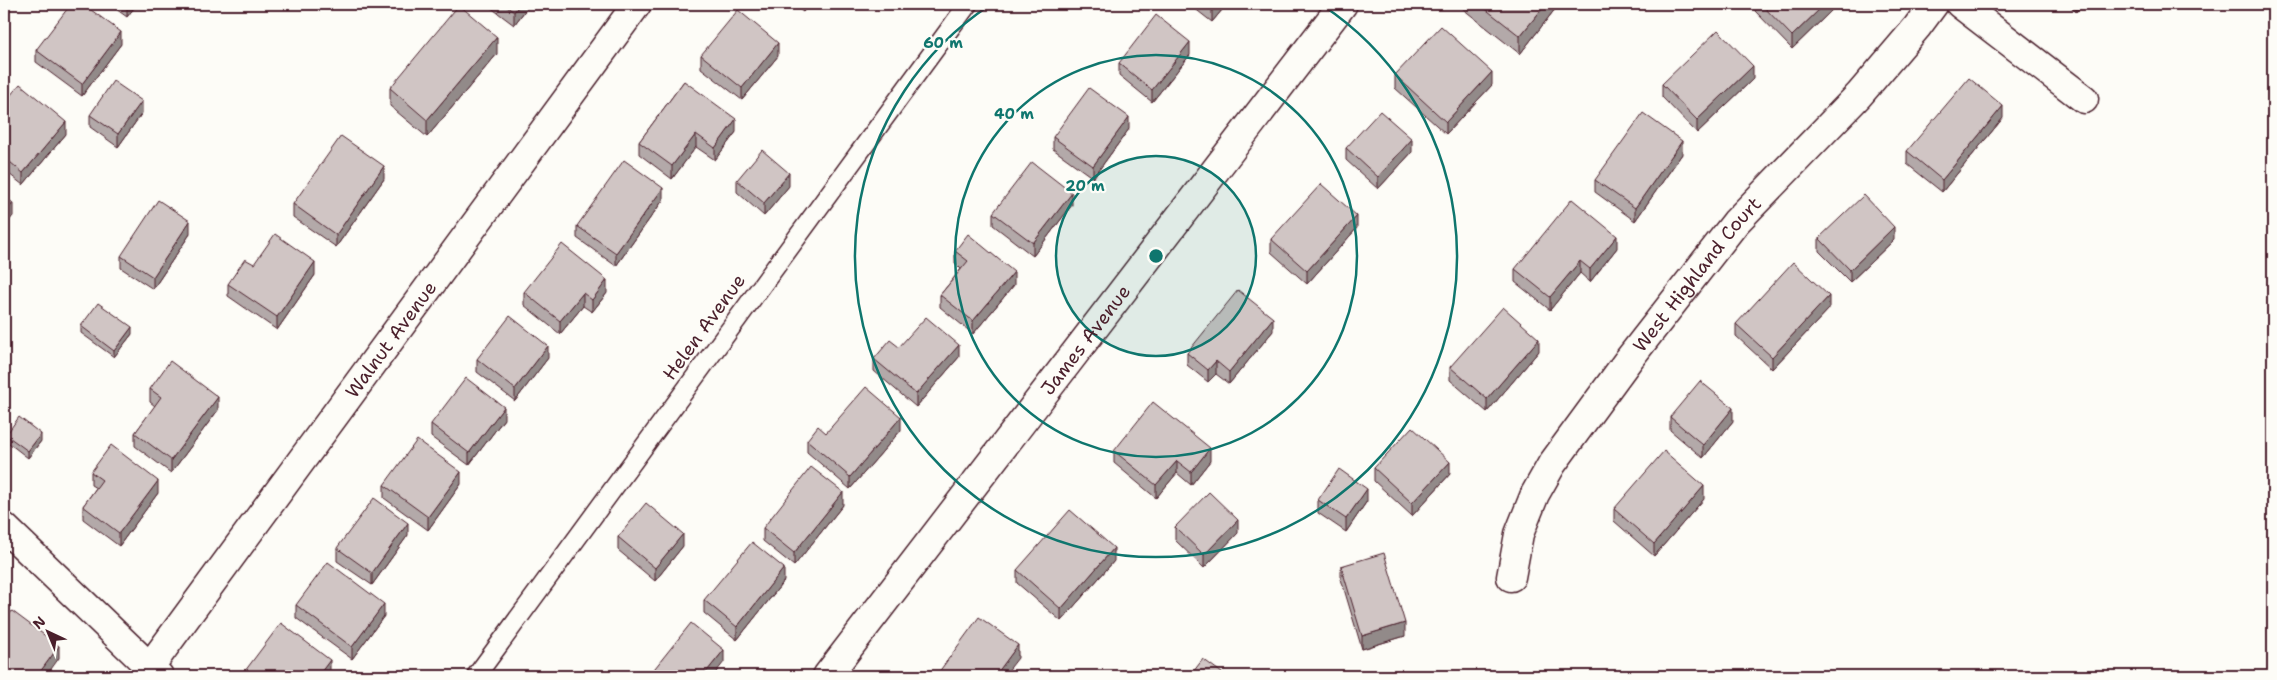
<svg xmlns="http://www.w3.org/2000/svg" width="2277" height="680" viewBox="0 0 2277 680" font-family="'Shantell Sans',sans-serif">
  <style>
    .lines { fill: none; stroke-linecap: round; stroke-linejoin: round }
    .service-casing { stroke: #4a1f2b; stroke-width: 21 }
    .minor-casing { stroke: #4a1f2b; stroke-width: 31 }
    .tertiary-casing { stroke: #4a1f2b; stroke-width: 31 }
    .service { stroke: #fdfcf7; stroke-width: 18 }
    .minor { stroke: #fdfcf7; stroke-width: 28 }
    .tertiary { stroke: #fdfcf7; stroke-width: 28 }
    .wall { fill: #b3a9a9; stroke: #4a1f2b }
    .shaded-wall { fill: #928a89; stroke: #4a1f2b }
    .building { fill: #d0c5c4; stroke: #4a1f2b }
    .ring { fill: none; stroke: #0f766e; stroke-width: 2.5 }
    .labels { text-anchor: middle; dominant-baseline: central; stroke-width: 4.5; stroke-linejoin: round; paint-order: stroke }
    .street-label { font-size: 19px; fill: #4a1f2b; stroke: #fdfcf7 }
    .centre { fill: #0f766e; stroke: #fdfcf7; stroke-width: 2.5 }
    .ring-label { font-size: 15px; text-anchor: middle; font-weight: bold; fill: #0f766e; stroke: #fdfcf7; stroke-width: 4.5; stroke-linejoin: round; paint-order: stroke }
  </style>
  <rect width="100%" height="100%" fill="#fdfcf7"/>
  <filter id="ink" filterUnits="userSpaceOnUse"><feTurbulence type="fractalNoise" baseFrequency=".02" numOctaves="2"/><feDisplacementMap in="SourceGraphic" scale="10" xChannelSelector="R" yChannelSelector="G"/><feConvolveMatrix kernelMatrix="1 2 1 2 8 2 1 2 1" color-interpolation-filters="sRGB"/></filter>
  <g filter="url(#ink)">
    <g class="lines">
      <defs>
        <path id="service" d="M476,676l492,-672"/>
        <g id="minor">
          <path d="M1960,4l124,95"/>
          <path id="s1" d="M1511,577l8,-43 16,-40 17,-30 77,-105 107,-137 123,-127 58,-68 17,-23"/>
          <path id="s2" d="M143,676l494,-672"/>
          <path id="s3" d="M827,676l516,-672"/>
        </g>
        <path id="tertiary" d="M4,527l155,149"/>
      </defs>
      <use href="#service" class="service-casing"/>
      <use href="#minor" class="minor-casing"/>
      <use href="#tertiary" class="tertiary-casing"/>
      <use href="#service" class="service"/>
      <use href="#minor" class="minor"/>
      <use href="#tertiary" class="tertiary"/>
    </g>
    <path class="wall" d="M109,4h28l-10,13z
      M486,4h44l-16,21z
      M792,4h17l-6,8z
      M1189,4h38l-15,18z
      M1463,4h96l-39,50 -57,-45z
      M1755,4h76v7l-39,38 -37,-38z
      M2068,4h15l-7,8z
      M121,44l-39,52 -46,-34v-12z
      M497,54l-70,83 -37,-31v-18z
      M701,55l77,1 -36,44 -41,-32z
      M1190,55l-38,47 -33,-27v-12z
      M1395,75l97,10 -46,49 -51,-46z
      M1753,79l-56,54 -35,-36v-13z
      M684,81l52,51 -21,28 -19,-13 -24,32 -33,-25v-12z
      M4,103l62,31 -43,51 -19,-15z
      M142,113l-24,34 -28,-20v-12z
      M2003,118l-61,74 -35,-28v-13z
      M1129,129l-36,49 -40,-29v-12z
      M1346,148l66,4 -34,37 -32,-29z
      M1682,154l-47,67 -40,-29v-12z
      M384,179l-48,68 -43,-30v-13z
      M737,180l52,6 -25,30 -27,-24z
      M663,200l-47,66 -39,-28v-12z
      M1072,205l-39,51 -40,-31v-12z
      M1357,228l-50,56 -36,-32v-13z
      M190,234l-37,55 -32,-21v-12z
      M1819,238l75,2 -44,42 -31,-31z
      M1617,248l-27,34 -10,-9 -30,37 -35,-28v-13z
      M955,251l59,34 -41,49 -33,-27v-12l21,-26 -6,-6z
      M254,264l61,11 -38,55 -49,-34v-12z
      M524,292l83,1 -15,19 -9,-6 -23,28 -36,-29z
      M1829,309l-57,60 -36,-33v-12z
      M81,326l51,8 -18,23 -33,-24z
      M1273,331l-44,53 -13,-10 -8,8 -21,-17v-12z
      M899,347l60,10 -43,50 -42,-36v-12z
      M1539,351l-52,61 -37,-32v-13z
      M548,358l-33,43 -38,-29v-13z
      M150,389l68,21 -47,63 -36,-27v-13l20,-27 -5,-4z
      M1670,417l63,4 -30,37 -33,-28z
      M504,419l-35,46 -38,-28v-13z
      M901,430l-51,59 -43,-37v-12l19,-7z
      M6,435l35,6 -13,17 -22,-17z
      M1114,451l96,10 -19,24 -14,-12 -21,25 -42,-35z
      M1374,468l76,6 -38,42 -38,-35z
      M91,472l67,21 -39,53 -36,-27v-13l13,-18 -5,-3z
      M461,484l-33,46 -44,-32v-13z
      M1704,499l-50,57 -40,-35v-12z
      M1318,500l49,1 -21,31 -28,-19z
      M843,505l-49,61 -31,-25v-13z
      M1175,527l63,6 -34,35 -29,-28z
      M408,535l-36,50 -35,-24v-13z
      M618,537l65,9 -28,35 -37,-31z
      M1114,561l-53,60 -44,-38v-13z
      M1341,566l64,70 -43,13 -21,-70z
      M784,581l-47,59 -33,-27v-13z
      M296,605l88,11 -32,43 -56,-41z
      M245,671l85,1 -3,4h-82z"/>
    <path class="shaded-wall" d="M128,4h9l-10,13v-13z
      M520,4h10l-16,21v-13z
      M803,4h6l-6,8z
      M1217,4h10l-15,18v-12z
      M1546,4h13l-39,50v-18z
      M1825,4h6v7l-39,38v-13z
      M2076,4h7l-7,8z
      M121,32v12l-39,52v-12z
      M497,37v17l-70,83v-17z
      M1190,42v13l-38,47v-12z
      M778,43v13l-36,44v-12z
      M1753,66v13l-56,54v-13z
      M1492,72v13l-46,49v-12z
      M142,101v12l-24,34v-13z
      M2003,106v12l-61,74v-12z
      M1129,117v12l-36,49v-12z
      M736,119v13l-21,28v-12z
      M66,122v12l-43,51v-12z
      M696,134v13l-24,32v-13z
      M1412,139v13l-34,37v-12z
      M1682,141v13l-47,67v-13z
      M384,166v13l-48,68v-12z
      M789,173v13l-25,30v-13z
      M663,188v12l-47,66v-13z
      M1072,193v12l-39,51v-13z
      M13,203v13l-9,11v-13z
      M1357,216v12l-50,56v-13z
      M190,221v13l-37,55v-12z
      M1894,227v13l-44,42v-12z
      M1617,236v12l-27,34v-13z
      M1580,261v12l-30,37v-13z
      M315,262v13l-38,55v-13z
      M1014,272v13l-41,49v-13z
      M607,280v13l-15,19v-12z
      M583,293v13l-23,28v-13z
      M1829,296v13l-57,60v-12z
      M1273,318v13l-44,53v-12z
      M132,327v7l-18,23v-6z
      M1539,339v12l-52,61v-13z
      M959,345v12l-43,50v-13z
      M548,346v12l-33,43v-12z
      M1216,361v13l-8,8v-12z
      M218,397v13l-47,63v-13z
      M504,407v12l-35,46v-12z
      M1733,408v13l-30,37v-13z
      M901,417v13l-51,59v-12z
      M41,434v7l-13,17v-7z
      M1210,448v13l-19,24v-13z
      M1177,461v12l-21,25v-13z
      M1450,462v12l-38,42v-13z
      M461,472v12l-33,46v-13z
      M158,481v12l-39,53v-13z
      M1704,486v13l-50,57v-12z
      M1367,489v12l-21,31v-13z
      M843,492v13l-49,61v-13z
      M1238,520v13l-34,35v-13z
      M408,523v12l-36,50v-12z
      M683,534v12l-28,35v-13z
      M1114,548v13l-53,60v-12z
      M784,568v13l-47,59v-13z
      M384,604v12l-32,43v-12z
      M1405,623v13l-43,13v-13z
      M1018,645v13l-14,18h-9z
      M59,646v12l-13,18h-9z
      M724,650v12l-11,14h-10z
      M330,660v12l-3,4h-9z"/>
    <path class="building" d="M71,4h12l38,28 -39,52 -46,-34z
      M503,4h17l-6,8z
      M1205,4h12l-5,6z
      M1479,4h67l-26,32z
      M1761,4h64l-33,32z
      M459,5l38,32 -70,83 -37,-32z
      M738,10l40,33 -36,45 -41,-33z
      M1156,15l34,27 -38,48 -33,-27z
      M1441,26l51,46 -46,50 -51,-47z
      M1718,30l35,36 -56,54 -35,-36z
      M1969,78l34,28 -61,74 -35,-29z
      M113,81l29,20 -24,33 -28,-19z
      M684,81l52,38 -21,29 -19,-14 -24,32 -33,-24z
      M20,84l46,38 -43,51 -19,-16v-54z
      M1089,88l40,29 -36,49 -40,-29z
      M1380,111l32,28 -34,38 -32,-29z
      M1643,113l39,28 -47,67 -40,-28z
      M341,136l43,30 -48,69 -43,-31z
      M762,150l27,23 -25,30 -27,-23z
      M624,160l39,28 -47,65 -39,-27z
      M1032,162l40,31 -39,50 -40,-30z
      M1321,184l36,32 -50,55 -36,-32z
      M1864,195l30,32 -44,43 -31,-32z
      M4,196l9,7 -9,11z
      M1572,199l45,37 -27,33 -10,-8 -30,36 -35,-28z
      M158,200l32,21 -37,56 -32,-21z
      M275,234l40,28 -38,55 -49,-33 17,-25 9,5z
      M968,234l46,38 -41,49 -33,-26 28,-34 -13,-10z
      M562,244l45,36 -15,20 -9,-7 -23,28 -36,-29z
      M1793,262l36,34 -57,61 -36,-33z
      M1238,290l35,28 -44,54 -13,-11 -8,9 -21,-17z
      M98,303l34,24 -18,24 -33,-25z
      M1503,307l36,32 -52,60 -37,-32z
      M510,316l38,30 -33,43 -38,-30z
      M926,317l33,28 -43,49 -42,-35 16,-19 9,7z
      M170,361l48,36 -47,63 -36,-27 26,-36 -11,-8z
      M466,378l38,29 -35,46 -38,-29z
      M1700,381l33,27 -30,37 -33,-28z
      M866,387l35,30 -51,60 -43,-37 11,-14 8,7z
      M1153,402l57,46 -19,24 -14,-11 -21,24 -42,-34z
      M19,417l22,17 -13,17 -22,-16z
      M1412,427l38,35 -38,41 -38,-35z
      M417,440l44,32 -33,45 -44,-32z
      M111,445l47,36 -39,52 -36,-27 19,-26 -11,-8z
      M1664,451l40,35 -50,58 -40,-35z
      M811,467l32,25 -49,61 -31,-25z
      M1339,469l28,20 -21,30 -28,-19z
      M1209,492l29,28 -34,35 -29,-28z
      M374,498l34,25 -36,50 -35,-25z
      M646,503l37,31 -28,34 -37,-31z
      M1070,510l44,38 -53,61 -44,-39z
      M752,542l32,26 -47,59 -33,-27z
      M1384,553l21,70 -43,13 -21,-70z
      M328,562l56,42 -32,43 -56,-42z
      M12,611l47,35 -22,30h-33v-54z
      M979,617l39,28 -23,31h-59z
      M281,623l49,37 -12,16h-65l-8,-5z
      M691,623l33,27 -21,26h-48l-4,-3z
      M1203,659l23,17h-36z
      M1466,673l36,3h-36z"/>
  </g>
  <circle cx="1156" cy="256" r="100" fill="#0f766e" fill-opacity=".12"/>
  <g class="ring">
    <circle cx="1156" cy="256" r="100"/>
    <circle cx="1156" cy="256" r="201"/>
    <path d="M1322 5A301 301 0 1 1 990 5"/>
  </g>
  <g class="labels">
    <g class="street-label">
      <text stroke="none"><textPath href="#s1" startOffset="360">West Highland Court</textPath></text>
      <text transform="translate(704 327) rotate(-54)">Helen Avenue</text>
      <text stroke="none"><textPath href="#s2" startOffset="418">Walnut Avenue</textPath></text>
      <text stroke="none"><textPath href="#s3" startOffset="424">James Avenue</textPath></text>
    </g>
  </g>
  <circle cx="1156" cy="256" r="8" class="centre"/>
  <g class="ring-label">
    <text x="943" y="48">60 m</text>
    <text x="1014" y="119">40 m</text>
    <text x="1085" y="191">20 m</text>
  </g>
  <rect width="2277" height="680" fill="none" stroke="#fdfcf7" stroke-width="20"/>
  <rect x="10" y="10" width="2257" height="660" fill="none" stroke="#4a1f2b" stroke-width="2" filter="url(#ink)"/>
  <g transform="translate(48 632) rotate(316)" stroke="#fdfcf7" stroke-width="4" paint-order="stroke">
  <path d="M0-4L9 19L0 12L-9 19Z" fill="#4a1f2b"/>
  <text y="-8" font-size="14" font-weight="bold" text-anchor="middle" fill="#4a1f2b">N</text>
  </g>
</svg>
